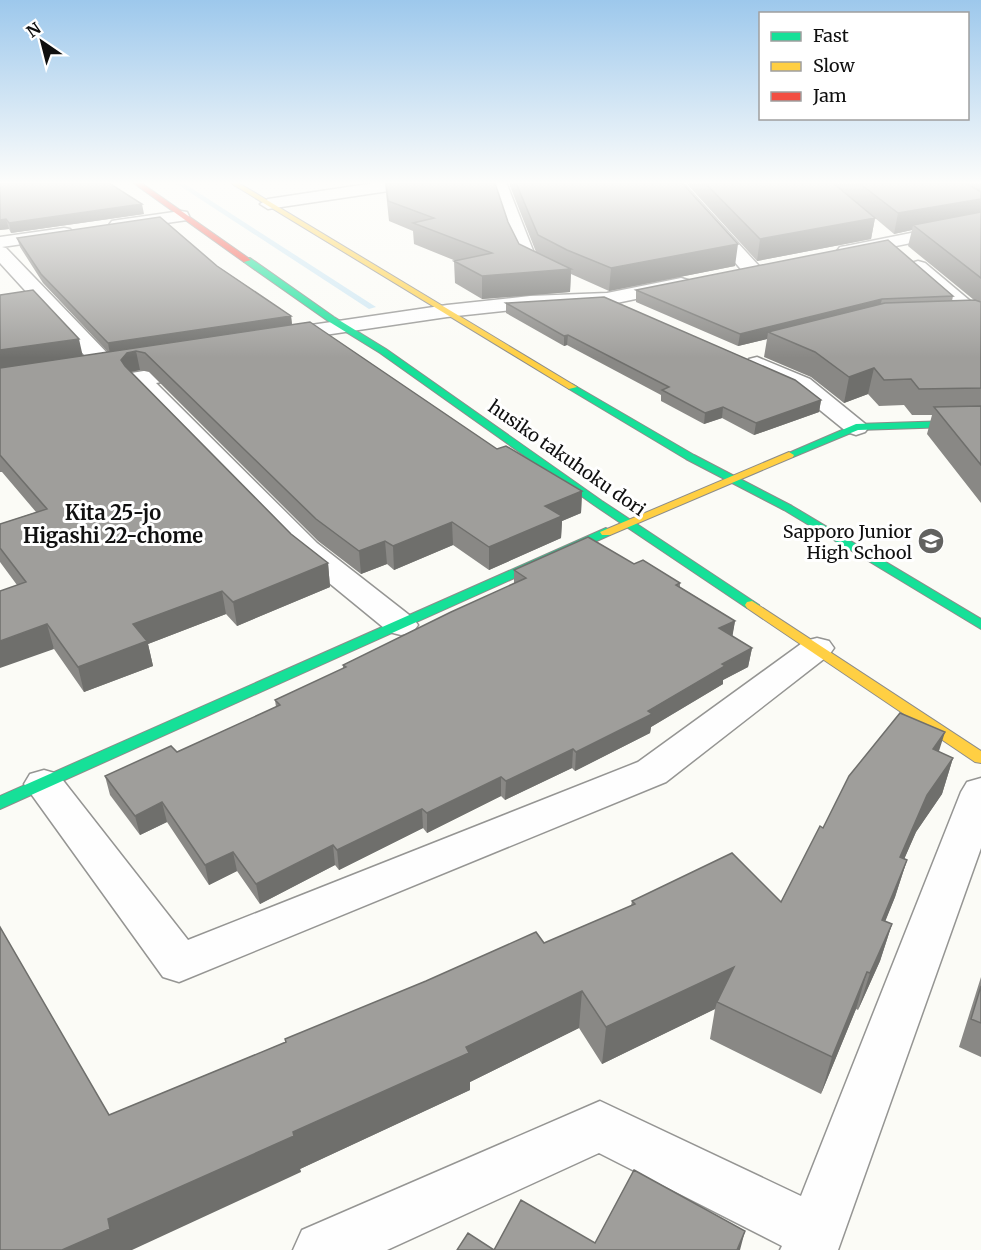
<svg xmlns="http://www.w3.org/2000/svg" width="981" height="1250" viewBox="0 0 981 1250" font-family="Merriweather,serif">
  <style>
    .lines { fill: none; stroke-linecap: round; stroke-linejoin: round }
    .stream { fill: #cee7f3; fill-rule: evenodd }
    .street-casing { stroke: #959593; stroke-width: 3 }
    .fast-casing { stroke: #8c8c8a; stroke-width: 2 }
    .slow-casing { stroke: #8c8c8a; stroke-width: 2 }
    .jam-casing { stroke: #8c8c8a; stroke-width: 2 }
    .street { fill: #fefefe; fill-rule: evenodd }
    .fast { fill: #16e098; fill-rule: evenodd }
    .slow { fill: #ffcf43; fill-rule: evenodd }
    .jam { fill: #f24e42; fill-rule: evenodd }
    .wall { fill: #898885 }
    .shaded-wall { fill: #6f6f6c }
    .building { fill: #9f9e9b; stroke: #6f6f6c; stroke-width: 1.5 }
    .labels { text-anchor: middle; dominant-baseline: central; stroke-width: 6; stroke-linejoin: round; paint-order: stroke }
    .street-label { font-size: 18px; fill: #0f0f0f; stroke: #fff }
    .poi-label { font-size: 18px; fill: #0f0f0f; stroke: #fff; text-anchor: end }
    .neighbourhood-label { font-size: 20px; font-weight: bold; fill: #0f0f0f; stroke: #fff }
  </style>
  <rect width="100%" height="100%" fill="#fbfbf6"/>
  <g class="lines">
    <path class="stream" d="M174,182h8l194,125 -7,2z"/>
    <defs>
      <path id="street" d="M381,182h76l-7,5 -48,2 -134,20 -8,-5 8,-5z
        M491,182h15l30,76 22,12 2,4 -2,4c-12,3 -31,-6 -38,-15 -14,-19 -22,-57 -29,-81z
        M666,182h16l77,84 2,4 -2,4h-14z
        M181,211l6,1 2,4 -2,4 -69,10 -6,-1 -3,-4 3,-4 6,-1z
        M981,219v10l-135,27 -6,-1 -3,-4 3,-4 6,-1z
        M64,228l6,1 3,4 -3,4 -68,10 4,1 106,110 3,5 -3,5 -8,2 -8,-2 -96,-105v-26z
        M918,261l7,2 56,47v16l-7,-2 -63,-53 -2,-4 2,-4z
        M681,278l7,2 3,4 -3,4 -81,17 -77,3 -83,9 -170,25 -8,-1 -3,-5 3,-5 8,-1 170,-25 83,-9 77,-3z
        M757,357l53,22 59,48 -4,5 -9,3 -9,-3 -53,-43 -45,-20 -3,-5 3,-5z
        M198,362l8,2 3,5 -3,5 -50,9 161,160 96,75 5,7 -5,7 -12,3 -12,-3 -94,-77 -162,-168 -38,6 -8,-2 -4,-5 4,-5 8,-2z
        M817,638l12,3 5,7 -5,7 -163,127 -487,200 -16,-5 -139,-193 6,-10 14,-4 14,4 130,166 450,-178 167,-121z
        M981,778v70l-143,402h-58l2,-4 -183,-93 -212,97h-94l9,-20 298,-129 201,95 160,-404 6,-10z"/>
      <path id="fast" d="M244,258h6l84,59 52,32 216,152 157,104 -2,3h-10l-153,-103 -214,-152 -52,-32 -84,-59z
        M572,384l122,71 98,51 189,113v10l-197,-119 -98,-51 -117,-70v-4z
        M981,420v6l-123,4 -65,27h-8l-1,-2 72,-31z
        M606,528l6,4 -2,3 -610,274v-13z"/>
      <path id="slow" d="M229,182h8l340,205 -8,2z
        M789,452l5,3 -1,2 -183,78h-8l-2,-3z
        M752,601l229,150v12l-6,-1 -228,-154 -2,-3 2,-3z"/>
      <path id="jam" d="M132,182h8l111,78 -7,2z"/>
    </defs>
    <use href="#street" class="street-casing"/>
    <use href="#fast" class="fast-casing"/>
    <use href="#slow" class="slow-casing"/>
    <use href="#jam" class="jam-casing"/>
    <use href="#street" class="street"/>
    <use href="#fast" class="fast"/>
    <use href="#slow" class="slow"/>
    <use href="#jam" class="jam"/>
  </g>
  <path class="wall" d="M0,183l144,31 -133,19 -2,-4 -9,1z
    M385,183h110l13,39 11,22 17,8 -26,-66v-3h172l53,83 -126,25 -38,-17 -1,18 -88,7 -27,-16 -1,-22h2l-42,-17 -1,-13 -24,-10z
    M686,183h295v320l-54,-69 5,-19h-20l-8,-10 -25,1 -11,-12 -24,9 -33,-26 -47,-20 3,-18 -29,7 -102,-44v-12l317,6 -1,5 22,-1 -66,-54 4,-16 -18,4 -19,-16 -4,21 -114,22z
    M17,238l200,28 74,50 1,8 205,125 85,42 -1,22 -19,8 -1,17 -72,32 -36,-25 -59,25 -7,-6 -26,10 -43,-33 -169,-169 -9,-2 -9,2 160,162 37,29 2,24 -93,39 -11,-12 -78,30 5,22 -69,26 -30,-43 -37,-64 -17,-23v-38l36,-12 -34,-40h-2v-177l83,61 25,-4 -65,-69 -23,-36z
    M506,303l315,97 -2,12 -65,23 -32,-17 -18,6 -43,-23v-6l-94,-50 -3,1 -58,-33z
    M634,564l46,19v4l55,34 -3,15 20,12 -4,19 -25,13v4l-72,43 -1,6 -75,38 -3,-3 -67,32 -4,-4 -74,37 -4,-5 -84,42 -4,-5 -75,39 -23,-33 -28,14 -42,-63 -27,13 -30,-40 -5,-19 72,-24 99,-45 -1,-7 68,-31v-4l171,-81v-14z
    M939,752l14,6 -11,36 -26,38 -12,27 3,1 -12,37 -10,24 7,3 -12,37 -22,49 -2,-1 -35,85 -111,-55 5,-30 -113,55 -23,-36 -109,54v8l-170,79 1,3 -192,-57 177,-73 -1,-3 259,-96 87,-37 1,-5 149,1 42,-74z
    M981,977v80l-22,-10z"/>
  <path class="shaded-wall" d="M981,199v19l-68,7 -1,5 -18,4 4,-21z
    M142,204l2,10 -133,19 -2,-10z
    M875,218l-4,21 -114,22 3,-22z
    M6,219l3,10 -9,1v-10z
    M738,244l-3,22 -126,25 2,-23z
    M571,269l-1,23 -88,7v-23z
    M882,299l-3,12 -111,21 -1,7 -29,7 2,-12z
    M291,316l1,10 -182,28 -2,-11z
    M568,335l-1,10 -3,1v-10z
    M79,339l4,18 -83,13v-20z
    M136,351l4,19 -10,2 -9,-12 6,-7z
    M874,368l-6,26 -24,9 5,-26z
    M821,400l-2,12 -65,23 2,-12z
    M723,407l-1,11 -18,6 1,-11z
    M582,491l-1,22 -19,8 -1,17 -72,32v-23l56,-41z
    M452,522l1,23 -59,25 -1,-24z
    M385,541l2,23 -26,10 -2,-23z
    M328,563l2,24 -93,39 -4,-24z
    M222,591l4,23 -78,30 5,22 -69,26 -6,-25 55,-43z
    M735,621l-3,18 -13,-11z
    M47,624l7,25 -54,19v-27z
    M752,648l-4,19 -25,13v4l-72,43 -1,6 -75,38 1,-19 72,-41 74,-47z
    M945,732l-11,35 -1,-18z
    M573,749l-1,19 -67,32 1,-19z
    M953,758l-11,36 -26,38 -27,62 11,-37 27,-62z
    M501,777v19l-74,37v-20z
    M162,802l5,20 -27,13 -5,-19z
    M422,809l1,19 -84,42 -2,-20z
    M333,845l2,20 -75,39 -4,-20z
    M233,852l4,19 -28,14 -4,-20z
    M907,860l-12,37 -24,60 11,-37z
    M892,924l-12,37 -22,49 12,-37z
    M734,967l-17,35 -2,7 -113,55 4,-37z
    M867,972l-11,37 -35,85 11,-37z
    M582,991l-3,37 -109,54v8l-170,79 1,3 -169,78h-70l46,-31 185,-87 173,-85z
    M745,1231l-5,19h-3z"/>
  <path class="building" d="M0,183h109l33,21 -133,19 -3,-4 -6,1z
    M386,183h109l13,39 11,22 52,25 -89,7 -28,-15 38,-8 -79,-30 21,-5 -46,-17z
    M516,183h166l56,61 -127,24 -44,-18 -29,-15z
    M705,183h128l42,35 -115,21z
    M859,183h107l15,9v7l-83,14z
    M981,212v66l-68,-53z
    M160,217l57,49 74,50 -183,27 -67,-69 -24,-36z
    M888,240l65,56 -71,3 -142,35 -104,-44z
    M33,290l46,49 -79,11v-55z
    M604,297l191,83 26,20 -65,23 -33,-16 -18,6 -43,-23 7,-3 -101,-52 -4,1 -58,-33z
    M975,300l6,2v86l-62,1 -8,-10 -27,1 -10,-12 -25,9 -34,-25 -47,-20 117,-29z
    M310,322l187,127 9,-3 76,45 -37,15 17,10 -73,31 -37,-25 -59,24 -8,-5 -26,10 -43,-32 -171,-166 -9,-2 -9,2 -6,7 4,6 166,168 37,29 -95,39 -11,-11 -89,33 14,17 -69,26 -31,-43 -47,17v-50l26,-9 -26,-34v-24l47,-15 -47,-54v-87z
    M981,406v59l-47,-58z
    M588,537l46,27 9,-4 37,23 -4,2 59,36 -16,7 33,20 -30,16 3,2 -77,45 4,3 -76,38 -3,-3 -67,32 -5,-4 -74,36 -5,-4 -85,41 -4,-5 -77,39 -23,-32 -28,13 -43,-63 -27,14 -30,-40 66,-30 6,6 103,-47 -5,-5 71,-33 -3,-2 108,-53 75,-34 -12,-8z
    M900,713l45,19 -12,17 20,9 -26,37 -27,62 7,3 -25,60 10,4 -22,49 -3,-1 -35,85 -115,-55 17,-35 -128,60 -24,-36 -116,56 3,6 -176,79 1,4 -186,83 2,10 -48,21h-62v-323l109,188 177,-73 -1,-3 141,-58 110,-49 8,11 91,-39 -3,-3 100,-48 49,49 39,-76 3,2 26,-52z
    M981,986v37l-10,-4z
    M634,1170l111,61 -8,19h-280l11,-17 26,17 27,-50 74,43z"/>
  <linearGradient id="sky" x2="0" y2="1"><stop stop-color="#9dc8ec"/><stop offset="0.51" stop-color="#fdfdfb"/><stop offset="1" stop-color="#fdfdfb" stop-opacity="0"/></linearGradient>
  <rect width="981" height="358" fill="url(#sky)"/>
  <defs>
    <symbol id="school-disc" viewBox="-11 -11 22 22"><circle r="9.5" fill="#626260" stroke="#fff"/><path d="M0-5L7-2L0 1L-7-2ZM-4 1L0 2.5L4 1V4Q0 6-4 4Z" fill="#fff"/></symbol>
  </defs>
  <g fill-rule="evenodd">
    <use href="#school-disc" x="916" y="526" width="30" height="30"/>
  </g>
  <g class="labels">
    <g class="street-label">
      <text transform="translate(567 458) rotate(35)">husiko takuhoku dori</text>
    </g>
    <g class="poi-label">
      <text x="912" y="531">Sapporo Junior<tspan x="912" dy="21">High School</tspan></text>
    </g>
    <g class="neighbourhood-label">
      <text x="113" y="512">Kita 25-jo<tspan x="113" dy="23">Higashi 22-chome</tspan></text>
    </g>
  </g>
  <rect x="759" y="12" width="210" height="108" fill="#ffffff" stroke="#9f9f9f" stroke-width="1.5"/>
  <rect x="771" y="32" width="30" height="9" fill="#16e098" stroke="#9f9f9f" stroke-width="1.5"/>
  <text x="813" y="42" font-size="18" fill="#0f0f0f">Fast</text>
  <rect x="771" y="62" width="30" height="9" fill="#ffcf43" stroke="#9f9f9f" stroke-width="1.5"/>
  <text x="813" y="72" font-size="18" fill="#0f0f0f">Slow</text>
  <rect x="771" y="92" width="30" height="9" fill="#f24e42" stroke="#9f9f9f" stroke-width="1.5"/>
  <text x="813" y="102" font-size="18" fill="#0f0f0f">Jam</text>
  <g transform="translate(42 42) rotate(325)" stroke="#ffffff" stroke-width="4.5" paint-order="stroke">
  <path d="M0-4.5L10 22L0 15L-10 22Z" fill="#0f0f0f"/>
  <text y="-9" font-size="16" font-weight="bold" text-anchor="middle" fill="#0f0f0f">N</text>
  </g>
</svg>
